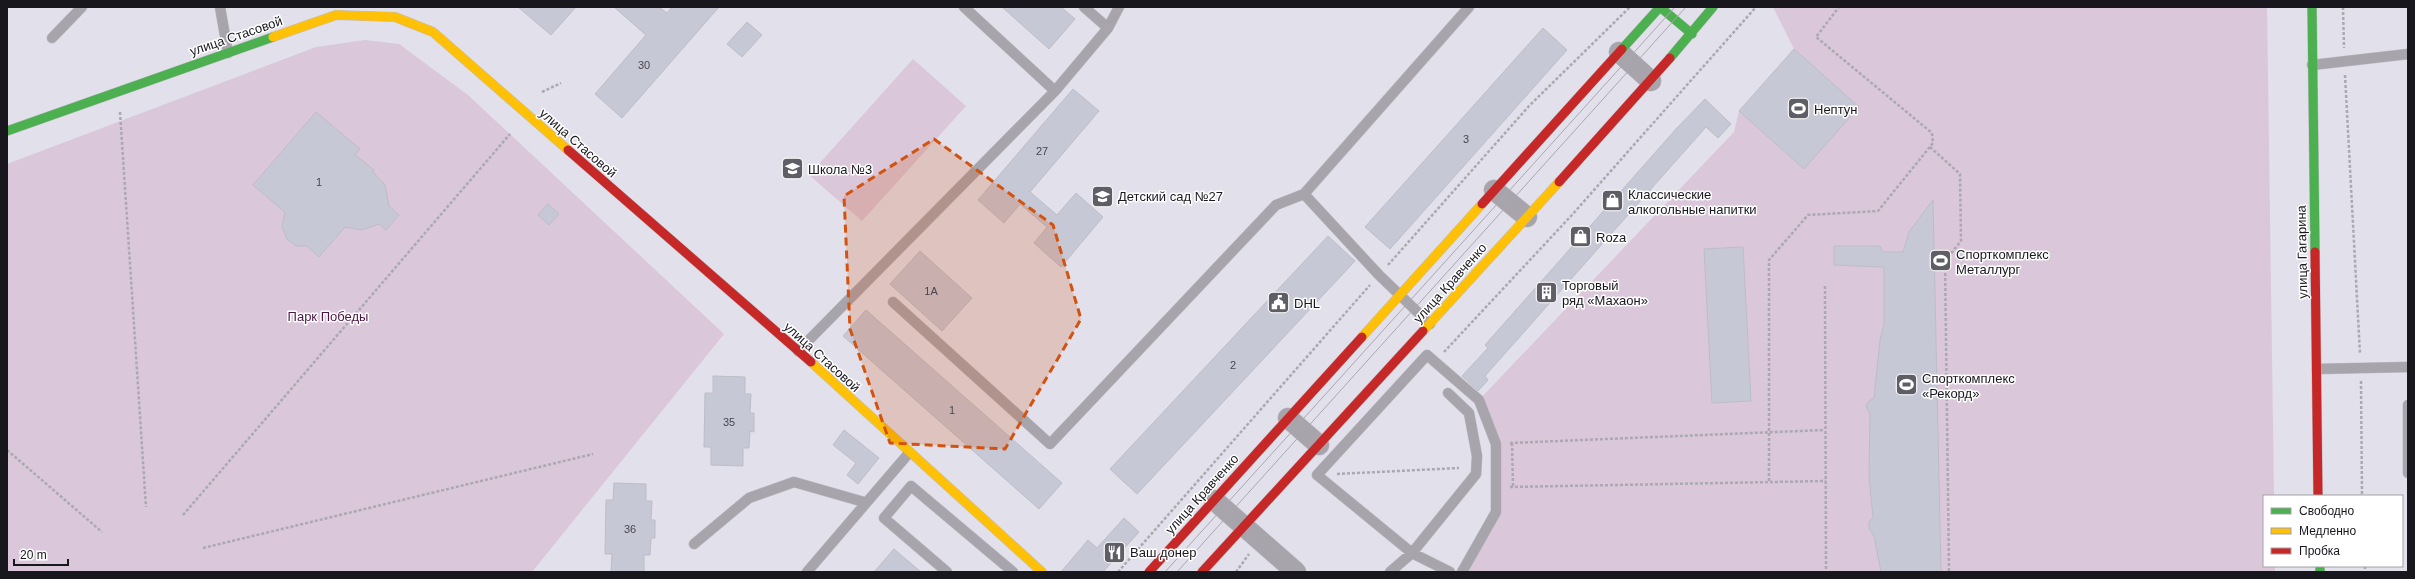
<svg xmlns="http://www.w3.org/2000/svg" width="2415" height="579" viewBox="0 0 2415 579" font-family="Helvetica,sans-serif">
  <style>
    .green { fill: #dac7da }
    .building { fill: #c7c8d6; stroke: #bdbdc6 }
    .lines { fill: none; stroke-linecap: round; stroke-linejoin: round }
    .lane-casing { stroke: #bfbdc5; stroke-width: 11 }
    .street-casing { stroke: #bfbdc5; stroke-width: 21 }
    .fast-casing { stroke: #bfbdc5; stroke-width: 10 }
    .slow-casing { stroke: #bfbdc5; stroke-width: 10 }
    .jam-casing { stroke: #bfbdc5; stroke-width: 10 }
    .path { stroke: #aba9b0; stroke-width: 2.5; stroke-dasharray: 3 2; stroke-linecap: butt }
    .lane { stroke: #a8a4ac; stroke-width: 10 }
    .street { stroke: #a8a4ac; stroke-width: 20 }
    .fast { stroke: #4caf50; stroke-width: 9 }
    .slow { stroke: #ffc107; stroke-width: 9 }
    .jam { stroke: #c62828; stroke-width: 9 }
    .tram { stroke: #aaa7af; stroke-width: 1 }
    .marked { fill: #d3520e; fill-opacity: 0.2; stroke: #d3520e; stroke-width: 3; stroke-dasharray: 8 5; stroke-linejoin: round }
    .labels { text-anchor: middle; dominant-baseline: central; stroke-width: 3; stroke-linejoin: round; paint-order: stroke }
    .number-label { font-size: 11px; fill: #47464f }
    .street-label { font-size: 13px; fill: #19171e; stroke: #fff }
    .poi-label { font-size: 13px; fill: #19171e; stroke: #fff; text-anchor: start }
    .park-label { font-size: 13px; fill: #4c1644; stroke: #fff }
  </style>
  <rect width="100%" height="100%" fill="#e2e0eb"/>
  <path class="green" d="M1773,7h494l7,489h-10v70h11v6h-813l34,-60v-68l-17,-44 255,-268 5,-21 55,-62z
    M365,40l34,4 69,51 256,239 -192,238h-525v-408l309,-117z
    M913,59l53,47 -104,115 -53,-46z"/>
  <path class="building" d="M518,7h58l-25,28z
    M614,7h45l8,6 5,-6h47l-97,111 -27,-24 51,-59z
    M1002,7h59l14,12 -26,30z
    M747,22l15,13 -20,22 -15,-13z
    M1543,28l24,22 -177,199 -25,-22z
    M1794,49l65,58 -55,62 -65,-58z
    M1073,89l26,22 -69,81 27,23 19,-22 27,24 -42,50 -27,-24 13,-16 -27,-23 -16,19 -26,-23z
    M1705,99l26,25 -13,14 -12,-11 -221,249 3,4 -10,11 -16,-15 26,-28 -3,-3 191,-216z
    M316,112l44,37 -5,6 19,15 -1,2 12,13 4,21 10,9 -13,15 -7,-6 -17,6 -17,-3 -26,30 -12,-11h-11l-9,-7 -5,-12 3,-15 -32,-27z
    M1933,200l8,372h-60l-7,-36 -5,-8v-6l4,-5 -4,-41 1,-62 -4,-8 3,-5 5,-3 6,-58 4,-16v-57l-50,-2v-19h46l3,6h20l6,-20z
    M548,204l11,10 -10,11 -11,-10z
    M1328,236l27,25 -218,233 -27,-25z
    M1743,247l8,154 -39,2 -8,-154z
    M920,251l52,47 -30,33 -52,-47z
    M866,310l196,173 -23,26 -196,-173z
    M713,376l32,1v17h6l-1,19h4v19l-4,-1 -1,17h-6v18l-32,-1v-18h-7l1,-54h8z
    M844,430l35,28 -21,26 -11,-9 9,-12 -23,-18z
    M614,483l32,1v17h6l-1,19h4v18h-4l-1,17h-6v17h-33l1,-18h-7l1,-54h7z
    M1124,518l15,14 -36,40h-42l27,-32 9,8z
    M894,549l27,23h-47z"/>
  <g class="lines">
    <defs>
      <path id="lane" d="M220,7l8,46
        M964,7l91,84
        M1084,7l24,21
        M52,38l30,-31
        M2312,65l96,-11
        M1304,194l165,-187
        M893,302l157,142 226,-239 28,-11 75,81 51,49
        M798,351l257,-260 53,-63 11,-21
        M2317,369l91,-2
        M2408,405v68
        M694,544l55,-46 45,-16 70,20
        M807,572l102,-119
        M947,572l-63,-54 27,-32 102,86
        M1390,572l22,-19 64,-79 1,-18 -8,-43 -21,-20
        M1450,572l-38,-19 -95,-78 110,-120 52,45 17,44v68l-34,60"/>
      <path id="street" d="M1619,52l32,29
        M1494,190l33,27
        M1288,418l31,27
        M1214,500l82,72"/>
      <path id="fast" d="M1660,7l32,27
        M2312,7l3,245
        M1622,49l38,-42
        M1670,58l43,-51
        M7,131l266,-94
        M2320,566v6"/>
      <path id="slow" d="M273,37l63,-22 59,2 38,15 135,118
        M1423,331l136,-149
        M1362,337l120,-133
        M811,362l231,210"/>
      <path id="jam" d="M568,150l243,212
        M1559,182l111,-124
        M1482,204l140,-155
        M2315,252l3,244
        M1149,572l213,-235
        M1202,572l221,-241"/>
    </defs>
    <use href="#lane" class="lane-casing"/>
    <use href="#street" class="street-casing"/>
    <use href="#fast" class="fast-casing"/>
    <use href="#slow" class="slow-casing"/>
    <use href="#jam" class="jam-casing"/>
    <path class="path" d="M2343,7l1,41
      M2345,75l15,279
      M542,92l19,-9
      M120,112l26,395
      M1930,147l30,27 1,67 -16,20 4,311
      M1388,265l141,-159 101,-99
      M1825,286l1,286
      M1444,352l127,-136 185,-209
      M2361,381l1,115
      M1510,443l314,-13
      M1512,443l1,44
      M7,450l95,82
      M1337,474l122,-6
      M1769,481v-221l39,-45 70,-4 55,-68 -1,-10 -116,-96 23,-30
      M1510,487l316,-6
      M183,515l327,-381
      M203,548l390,-94
      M2365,566v6
      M1118,572l252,-287
      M1236,572l13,-18"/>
    <use href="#lane" class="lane"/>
    <use href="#street" class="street"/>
    <use href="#fast" class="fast"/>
    <use href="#slow" class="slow"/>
    <use href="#jam" class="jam"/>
    <path class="tram" d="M1165,572l510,-565
      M1177,572l509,-565"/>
  </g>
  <path class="marked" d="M934,139l119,86 28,94 -76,130 -115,-6 -40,-114 -6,-133z"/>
  <defs>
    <symbol id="stadium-square" viewBox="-11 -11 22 22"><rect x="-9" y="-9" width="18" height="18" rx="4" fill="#5f5d66" stroke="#fff"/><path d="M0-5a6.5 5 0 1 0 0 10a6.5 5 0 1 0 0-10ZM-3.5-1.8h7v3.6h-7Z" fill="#fff"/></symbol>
    <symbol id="school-square" viewBox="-11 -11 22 22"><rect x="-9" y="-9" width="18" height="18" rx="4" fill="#5f5d66" stroke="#fff"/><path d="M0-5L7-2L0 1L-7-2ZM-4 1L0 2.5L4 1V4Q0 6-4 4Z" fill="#fff"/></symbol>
    <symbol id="shop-square" viewBox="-11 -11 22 22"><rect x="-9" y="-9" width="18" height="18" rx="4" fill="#5f5d66" stroke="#fff"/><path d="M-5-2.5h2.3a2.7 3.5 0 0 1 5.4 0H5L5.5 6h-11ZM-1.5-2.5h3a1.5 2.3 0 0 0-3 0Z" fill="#fff"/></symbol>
    <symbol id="building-square" viewBox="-11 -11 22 22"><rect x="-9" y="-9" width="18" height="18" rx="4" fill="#5f5d66" stroke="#fff"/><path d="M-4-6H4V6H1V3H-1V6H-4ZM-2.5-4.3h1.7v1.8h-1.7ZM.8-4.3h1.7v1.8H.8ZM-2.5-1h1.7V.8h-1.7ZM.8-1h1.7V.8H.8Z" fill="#fff"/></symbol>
    <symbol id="civic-square" viewBox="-11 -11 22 22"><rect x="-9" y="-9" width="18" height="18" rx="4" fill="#5f5d66" stroke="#fff"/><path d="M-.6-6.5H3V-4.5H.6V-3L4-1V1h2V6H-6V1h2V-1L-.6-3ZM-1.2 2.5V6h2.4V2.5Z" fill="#fff"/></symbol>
    <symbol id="restaurant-square" viewBox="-11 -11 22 22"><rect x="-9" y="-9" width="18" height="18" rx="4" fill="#5f5d66" stroke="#fff"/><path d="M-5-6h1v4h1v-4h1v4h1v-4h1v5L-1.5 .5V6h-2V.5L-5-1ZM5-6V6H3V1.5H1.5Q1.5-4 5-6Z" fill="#fff"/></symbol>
  </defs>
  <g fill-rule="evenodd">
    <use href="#stadium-square" x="1786" y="96" width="25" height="25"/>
    <use href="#school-square" x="780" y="156" width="25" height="25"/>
    <use href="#school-square" x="1090" y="184" width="25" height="25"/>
    <use href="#shop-square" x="1600" y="188" width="25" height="25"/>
    <use href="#shop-square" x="1568" y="224" width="25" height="25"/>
    <use href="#stadium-square" x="1928" y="248" width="25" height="25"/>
    <use href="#building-square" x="1534" y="280" width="25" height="25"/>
    <use href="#civic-square" x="1266" y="290" width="25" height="25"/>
    <use href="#stadium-square" x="1894" y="372" width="25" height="25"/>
    <use href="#restaurant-square" x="1102" y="540" width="25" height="25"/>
  </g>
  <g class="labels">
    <g class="number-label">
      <text x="644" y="65">30</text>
      <text x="1466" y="139">3</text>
      <text x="1042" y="151">27</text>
      <text x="319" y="182">1</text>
      <text x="931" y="291">1А</text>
      <text x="1233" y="365">2</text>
      <text x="952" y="410">1</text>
      <text x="729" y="422">35</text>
      <text x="630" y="529">36</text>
    </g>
    <g class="street-label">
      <text transform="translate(236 36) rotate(-19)">улица Стасовой</text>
      <text transform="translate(578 143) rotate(41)">улица Стасовой</text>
      <text transform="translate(2302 252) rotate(-91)">улица Гагарина</text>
      <text transform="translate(1450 283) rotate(-48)">улица Кравченко</text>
      <text transform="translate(822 357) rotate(42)">улица Стасовой</text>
      <text transform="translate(1202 494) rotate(-48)">улица Кравченко</text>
    </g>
    <g class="poi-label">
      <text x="1814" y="109">Нептун</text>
      <text x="808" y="169">Школа №3</text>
      <text x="1628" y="194">Классические<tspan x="1628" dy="15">алкогольные напитки</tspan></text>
      <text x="1118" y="196">Детский сад №27</text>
      <text x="1596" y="237">Roza</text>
      <text x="1956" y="254">Спорткомплекс<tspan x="1956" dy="15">Металлург</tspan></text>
      <text x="1562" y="285">Торговый<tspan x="1562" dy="15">ряд «Махаон»</tspan></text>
      <text x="1294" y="303">DHL</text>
      <text x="1922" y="378">Спорткомплекс<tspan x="1922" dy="15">«Рекорд»</tspan></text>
      <text x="1130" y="552">Ваш донер</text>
    </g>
    <g class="park-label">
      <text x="328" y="316">Парк Победы</text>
    </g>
  </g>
  <rect width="2415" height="579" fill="none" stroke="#19171e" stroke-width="16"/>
  <rect x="2263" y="495" width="140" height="72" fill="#ffffff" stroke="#a3a2a5"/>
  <rect x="2271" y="508" width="20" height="6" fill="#4caf50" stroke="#a3a2a5"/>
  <text x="2299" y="515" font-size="12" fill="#19171e">Свободно</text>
  <rect x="2271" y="528" width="20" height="6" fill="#ffc107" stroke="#a3a2a5"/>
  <text x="2299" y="535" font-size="12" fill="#19171e">Медленно</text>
  <rect x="2271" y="548" width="20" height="6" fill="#c62828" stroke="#a3a2a5"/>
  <text x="2299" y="555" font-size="12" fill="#19171e">Пробка</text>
  <path d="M14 559v6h54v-6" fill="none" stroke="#19171e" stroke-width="2"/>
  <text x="20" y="559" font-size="12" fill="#19171e" stroke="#ffffff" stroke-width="3" paint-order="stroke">20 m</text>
</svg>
